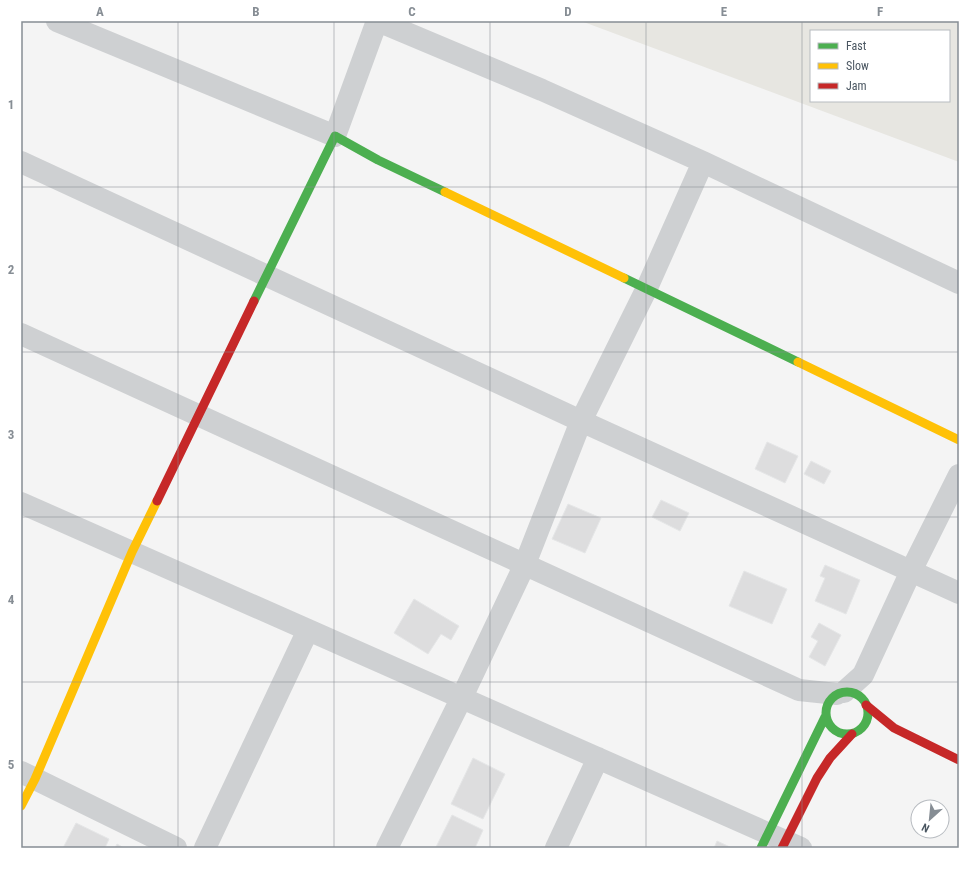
<svg xmlns="http://www.w3.org/2000/svg" width="980" height="869" viewBox="0 0 980 869" font-family="'Roboto Condensed',sans-serif">
  <style>
    .sand { fill: #e7e6e1; fill-rule: evenodd }
    .building { fill: #ddddde; stroke: #e5e6e7 }
    .lines { fill: none; stroke-linecap: round; stroke-linejoin: round }
    .street { stroke: #ced0d2; stroke-width: 22 }
    .fast { stroke: #4caf50; stroke-width: 9 }
    .slow { stroke: #ffc107; stroke-width: 9 }
    .jam { stroke: #c62828; stroke-width: 9 }
    .grid { fill: none; stroke: #868d94; stroke-width: 1; stroke-opacity: 0.55 }
    .neatline { fill: none; stroke: #868d94; stroke-width: 1.5 }
    .grid-label { font-size: 13px; text-anchor: middle; font-weight: bold; fill: #868d94 }
  </style>
  <rect width="100%" height="100%" fill="#f4f4f4"/>
  <path class="sand" d="M581,21h378v141zM811,31h138v70h-138z"/>
  <path class="building" d="M767,442l31,14 -13,27 -30,-14z
    M811,461l20,10 -7,13 -20,-10z
    M661,500l28,13 -9,18 -28,-14z
    M568,504l33,14 -16,35 -33,-14z
    M825,565l35,15 -14,34 -31,-13 10,-23 -5,-2z
    M744,571l43,18 -15,35 -43,-18z
    M414,599l45,27 -8,14 -10,-6 -13,20 -34,-21z
    M819,623l22,12 -16,31 -16,-9 9,-16 -7,-4z
    M473,758l32,16 -22,45 -32,-15z
    M452,815l31,15 -8,18 -39,-1z
    M76,823l33,16 -4,9h-42z
    M717,841l15,7h-18z
    M117,844l7,4h-9z"/>
  <g class="lines">
    <path class="street" d="M57,21l278,115 42,-115
      M378,21l164,69 161,72 256,121
      M21,162l560,259 378,172
      M21,334l778,356 38,4
      M21,503l780,345
      M844,692l19,-17 48,-104 48,-96
      M21,772l155,76
      M205,848l103,-218
      M387,848l75,-151 63,-133 56,-143 65,-131 57,-128
      M556,848l42,-90"/>
    <path class="fast" d="M624,278l174,84
      M254,301l81,-165 43,24 67,32
      M826 713a21 21 0 1 1 42 0a21 21 0 1 1-42 0Z
      M761,848l64,-131"/>
    <path class="slow" d="M445,192l179,86
      M798,362l161,78
      M21,806l14,-27 97,-227 25,-51"/>
    <path class="jam" d="M157,501l97,-200
      M866,705l28,23 65,32
      M782,848l35,-70 13,-20 22,-24"/>
  </g>
  <path class="grid" d="M178,21v827M334,21v827M490,21v827M646,21v827M802,21v827M21,187h938M21,352h938M21,517h938M21,682h938"/>
  <rect width="980" height="869" fill="none" stroke="#ffffff" stroke-width="44"/>
  <rect x="810" y="30" width="140" height="72" fill="#ffffff" stroke="#b7bbc0"/>
  <rect x="818" y="43" width="20" height="6" fill="#4caf50" stroke="#b7bbc0"/>
  <text x="846" y="50" font-size="12" fill="#4a5661">Fast</text>
  <rect x="818" y="63" width="20" height="6" fill="#ffc107" stroke="#b7bbc0"/>
  <text x="846" y="70" font-size="12" fill="#4a5661">Slow</text>
  <rect x="818" y="83" width="20" height="6" fill="#c62828" stroke="#b7bbc0"/>
  <text x="846" y="90" font-size="12" fill="#4a5661">Jam</text>
  <g transform="translate(930 819) rotate(207)"><circle r="19" fill="#ffffff" stroke="#b7bbc0"/>
  <path d="M0-3L7 15L0 10L-7 15Z" fill="#868d94"/>
  <text y="-6" font-size="11" font-weight="bold" text-anchor="middle" fill="#4a5661">N</text>
  </g>
  <rect x="22" y="22" width="936" height="825" class="neatline"/>
  <g class="grid-label">
    <text x="100" y="16">A</text>
    <text x="256" y="16">B</text>
    <text x="412" y="16">C</text>
    <text x="568" y="16">D</text>
    <text x="724" y="16">E</text>
    <text x="880" y="16">F</text>
    <text x="11" y="109">1</text>
    <text x="11" y="274">2</text>
    <text x="11" y="439">3</text>
    <text x="11" y="604">4</text>
    <text x="11" y="769">5</text>
  </g>
</svg>
